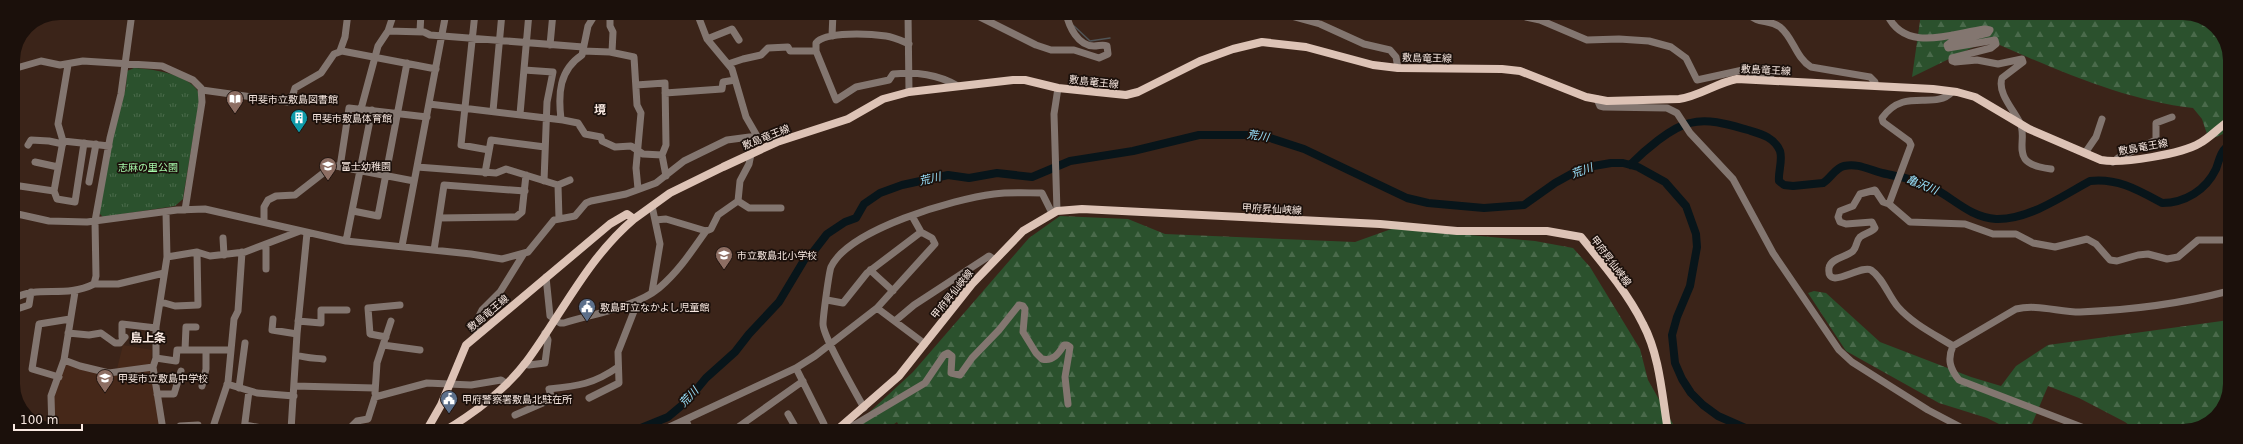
<svg xmlns="http://www.w3.org/2000/svg" width="2243" height="444" viewBox="0 0 2243 444" font-family="'DejaVu Sans','Noto Sans JP',sans-serif">
  <style>
    .built { fill: #462819 }
    .forest { fill: url(#forest-firs) }
    .park { fill: url(#park-tufts) }
    .lines { fill: none; stroke-linecap: round; stroke-linejoin: round }
    .stream { stroke: #505456; stroke-width: 1.5 }
    .river { stroke: #08151a; stroke-width: 8 }
    .minor { stroke: #837670; stroke-width: 7 }
    .major { stroke: #ddc3b6; stroke-width: 8 }
    .labels { text-anchor: middle; dominant-baseline: central; stroke-width: 3.5; stroke-linejoin: round; paint-order: stroke }
    .street-label { font-size: 10px; fill: #f8e8e1; stroke: #1b100b }
    .poi-label { font-size: 10px; fill: #f8e8e1; stroke: #1b100b; text-anchor: start }
    .park-label { font-size: 10px; fill: #a7faab; stroke: #1b100b }
    .water-label { font-size: 11px; font-style: italic; fill: #99e1fc; stroke: #1b100b }
    .quarter-label { font-size: 12px; font-weight: bold; fill: #f8e8e1; stroke: #1b100b }
  </style>
  <defs>
    <pattern id="forest-firs" width="22" height="20" patternUnits="userSpaceOnUse"><rect width="22" height="20" fill="#2b512d"/><path d="M5 1l3.5 6h-7zM16 11l3.5 6h-7z" fill="#4a6a4b"/></pattern>
    <pattern id="park-tufts" width="24" height="20" patternUnits="userSpaceOnUse"><rect width="24" height="20" fill="#2b512d"/><path d="M3 7l-1-3M5 7V3M7 7l1-3M15 17l-1-3M17 17v-4M19 17l1-3" fill="none" stroke="#4a6a4b"/></pattern>
  </defs>
  <rect width="100%" height="100%" fill="#3b2419"/>
  <path class="built" d="M123,345l29,5 -1,14 -34,5z
    M66,363l42,12 43,-5 9,60h-107l1,-33z"/>
  <path class="forest" d="M1921,14h271l24,13 14,27v77l-21,9 -7,-21 -9,-11c-68,-7 -143,-41 -205,-68l-76,37z
    M1060,216l68,3 37,15 190,8 39,-14 141,13 38,7 17,19 50,82 8,31 29,51 -776,-1 -4,-8 -11,8h-36l63,-58 116,-134z
    M1814,291l12,2 54,49 91,35 30,9 15,-20 32,-21 181,-25v73l-15,26 -31,12h-46l-12,-9 -46,-24 -31,-12 -19,45h-16l-26,-13 -48,-15 -93,-52 -38,-58z"/>
  <path class="park" d="M134,68c20,1 60,7 66,28l-16,96 -1,7 -8,7 -72,11 -3,-3v-4l12,-69 14,-54 1,-16z"/>
  <g class="lines">
    <path class="stream" d="M1059,13l5,6
      M1074,26l16,15 20,-3"/>
    <path class="river" d="M1630,165c14,-14 41,-38 60,-42 19,-5 40,2 58,7 13,4 26,7 32,21 3,9 -2,21 -1,30l5,4 9,1 30,-3c8,-5 12,-15 21,-17 15,-3 25,4 38,7 16,4 31,5 47,13 23,10 39,31 67,33 33,1 66,-23 94,-38 28,-3 48,9 72,22 23,0 44,-13 54,-34 3,-8 5,-20 13,-23
      M636,430l32,-13 19,-16 19,-23 29,-26 14,-18 30,-32 27,-45 4,-1 17,-22 18,-12 11,-4 8,-14 16,-11 22,-8 46,-10 21,3 28,-5 35,4 38,-16 63,-10 66,-16h62l43,14 103,49 21,5 56,5 40,-3 31,-22 27,-15 29,-5h12l15,4 27,15 21,24 10,28 1,13 -7,39 -13,31 -5,18 3,28 7,16 9,14 12,12 15,11 34,15"/>
    <path class="minor" d="M475,13l-14,132 28,5
      M610,13v13l3,6 -1,20
      M697,13l10,26 25,30 14,48 11,19
      M908,13l1,79
      M972,13l64,32 15,5h23l25,8 9,-4 -1,-8c-4,-2 -8,0 -13,0 -16,0 -25,-19 -28,-33
      M1280,13l40,11 44,20 26,6 6,7 2,11
      M1512,14l28,6 47,20 32,-1 30,2 22,6 15,11 11,22 55,-12 19,1 2,3 -2,3 -21,1 -2,3
      M1749,14c8,10 20,5 31,13 13,10 16,31 31,40l59,10 5,5v4
      M1887,14c18,40 65,19 98,15l5,1 -2,3 -37,9 -4,3 1,3 47,-8 1,4 -5,4 -39,10v3l3,1 22,-2 21,4 24,-5 1,3 -21,16c-5,15 12,32 18,45 6,11 -2,26 5,36 5,7 18,9 26,10
      M388,31l36,1 6,3 153,12
      M420,31l1,-18
      M832,36l1,-23
      M707,39l25,-10 7,11
      M550,45l3,-32
      M340,51l5,-14 3,-24
      M583,51l27,1 24,5 3,48 4,8 -5,55 2,21
      M816,51l20,49 20,-13 33,-7 4,-6c24,-2 44,0 65,12
      M728,64l15,-5 18,-4 7,-7 20,-1 2,4h26v-8c9,-12 55,-9 70,-7 8,1 16,5 23,8
      M68,65l-10,59 5,17 -9,50 3,8 18,3 9,-59
      M13,69l28,-8 19,4 23,-4 79,5 31,14 8,8 1,14 -17,108
      M524,70l29,2 -6,30 -3,79
      M636,85l29,-2 1,62 -4,10 4,21
      M202,90l86,12 3,-2 4,-12 26,-15 13,-19 8,-3 94,18
      M665,93l57,-4 1,-7 12,-2
      M1597,99l3,7 4,1 63,1 10,5 13,20 43,46 40,74 66,97 13,12 76,48 40,21
      M429,104l134,16 15,3 7,11 16,3 1,4 13,6 16,-1 12,8 19,1
      M361,109l17,-63 10,-15 6,-18
      M493,111l9,-98
      M520,114l9,-101
      M561,119c-3,-25 -2,-49 21,-64l6,-29 8,-13
      M63,141l46,5
      M28,145l3,-5 18,1 14,3
      M2085,153l11,-16 6,-18
      M35,162l23,5
      M2113,162l5,-4 38,-18v-17l16,-6
      M340,167l9,-59 78,9
      M417,167l79,6 10,-4 52,16 1,34
      M485,173l6,-33 54,7
      M89,182l7,-38
      M13,185l41,6
      M558,185l12,-5
      M738,201l11,7h32
      M1889,204l22,-59 -2,-4 -26,-19 -1,-4c23,-32 52,-7 70,-26
      M652,206l8,38 -8,48
      M353,211l25,5 29,-153
      M1057,211l-3,-97 4,-26
      M166,212l1,45
      M13,213l36,8 38,1 90,-12 28,-1 141,32 125,13 31,5 26,-7 26,-32 21,-4 11,-13 5,-2 35,-7 30,-11 28,-22 43,-21 30,-4 20,6
      M439,218l5,-33 81,6
      M655,220l11,-1 40,12 5,-2 7,-14 20,-14 2,-20 9,-17 2,-10
      M264,222v-15l4,-7 8,-4 19,-1 36,-28 5,-1 78,15
      M223,238l1,17
      M346,241l26,-131
      M402,246l44,-233
      M434,250l5,-32 71,-1h6l6,-5 4,-37
      M266,269v-24
      M870,270l23,21
      M546,277l4,39 10,7h4c29,-9 72,-16 95,-35 19,-16 33,-37 47,-57
      M94,284h24l46,-11
      M13,299c26,-15 51,0 81,-15l2,-8 -1,-55 15,-83 11,-44 11,-81
      M827,300l16,3 24,-30 54,-41
      M161,302l14,4 23,-1 -1,-53
      M877,308l48,36
      M13,318l4,-9 12,-4 2,-13
      M273,319l-1,11 25,4
      M298,321l23,2v-13h26
      M895,321l19,-16 75,-49 6,4
      M68,333l21,2 12,-2 14,10h5l5,-6h-3v-13l34,4
      M476,336l3,-20 3,-6 18,-18 23,-37
      M386,337l-16,-3 -2,-26 32,-3
      M383,345l37,5
      M1953,346c-19,-12 -40,-22 -55,-39 -9,-10 -15,-29 -27,-37 -10,-6 -45,22 -42,-2 1,-10 18,-11 24,-17 4,-4 3,-10 7,-14 4,-4 11,-4 15,-9l-3,-6 -26,2 -6,-2 -2,-5 2,-6 13,-5 7,-12 15,-4 8,12 6,2 21,18 55,2 28,10h23l17,9 22,4 32,-8 9,5 14,16 7,1 21,-6 10,-1 19,5 11,-2 20,-17h31
      M185,350l1,-23h10
      M296,355c9,3 18,3 27,4
      M156,358l20,3 1,-11h53
      M64,360l16,6 29,7 44,-6
      M524,364l5,1 16,-2 3,-23 -3,-7
      M796,368l28,56 -3,6
      M59,377l-27,-8 7,-45 31,-5
      M227,384l30,9 37,3
      M202,386l4,-17v-19
      M294,386l81,2
      M239,388l6,-45
      M375,393l2,-30 14,-42
      M157,394h17l7,-23
      M589,398l30,-15 -1,-31 20,-51
      M864,408c-8,-15 -41,-71 -41,-84 0,-7 6,-52 8,-57 18,-38 123,-68 163,-73 16,-2 32,-1 48,-1l10,20
      M788,414l9,16
      M515,415l37,-16 -3,-10c29,-3 45,-5 69,-22
      M686,420l4,10
      M245,425l27,5
      M843,425l4,2 9,-3 69,-41 19,-28 4,-2 4,3 -1,17 9,2 12,-17 27,-28 20,-25 4,1 2,3 -2,23 13,21 6,6c11,3 17,-6 22,-14h3l3,2 -5,30 3,27
      M52,430l-1,-34 13,-36 11,-68
      M163,430l-10,-63 3,-9v-31l11,-70 30,-5 13,4 35,-4 55,-21
      M176,430l4,-4 18,-1
      M214,430v-6l14,-42 6,-63 4,-8 4,-59
      M244,430l5,-39
      M291,430l6,-96 10,-101
      M348,430l9,-9 11,-2 7,-22 52,-14 44,2 30,-5 6,4
      M663,430l133,-62 19,-12 62,-48 58,-64 -3,-6 -11,-6 -9,-16
      M734,430l69,-49
      M1916,431l9,-2 9,2
      M2092,431l-133,-51c-9,-11 -12,-21 -6,-34l63,-37c21,-5 43,3 64,3 51,-2 100,-8 149,-21"/>
    <path class="major" d="M429,430v-4l12,-21 25,-60 144,-121 17,-10 7,5 36,-26 53,-26 54,-25 71,-23 35,-20 26,-7 104,-12h12l33,8 68,7 12,-3 62,-31 33,-12 29,-7 44,5 67,18 25,3 104,1 18,2 66,26 21,4 72,-2c21,-3 37,-16 58,-20l196,10 24,3 18,5 54,32 72,31c21,4 81,-6 99,-17 11,-6 19,-16 30,-23
      M446,430c30,-18 59,-40 81,-69 36,-49 60,-102 107,-142
      M837,430l62,-54 73,-92 51,-53 34,-20 25,-2 298,15 77,7h90l34,6c22,27 46,55 62,87 17,32 19,72 25,107"/>
  </g>
  <defs>
    <symbol id="library-pin" viewBox="-11 -11 22 30"><path d="M0 17L-7.5 6A9.5 9.5 0 1 1 7.5 6Z" fill="#8d6e63" stroke="#1b100b"/><path d="M-6-4Q-3-5.5-.7-3.5V5Q-3 3-6 4ZM6-4Q3-5.5 .7-3.5V5Q3 3 6 4Z" fill="#fff"/></symbol>
    <symbol id="building-pin" viewBox="-11 -11 22 30"><path d="M0 17L-7.5 6A9.5 9.5 0 1 1 7.5 6Z" fill="#0f9aa8" stroke="#1b100b"/><path d="M-4-6H4V6H1V3H-1V6H-4ZM-2.5-4.3h1.7v1.8h-1.7ZM.8-4.3h1.7v1.8H.8ZM-2.5-1h1.7V.8h-1.7ZM.8-1h1.7V.8H.8Z" fill="#fff"/></symbol>
    <symbol id="school-pin" viewBox="-11 -11 22 30"><path d="M0 17L-7.5 6A9.5 9.5 0 1 1 7.5 6Z" fill="#8d6e63" stroke="#1b100b"/><path d="M0-5L7-2L0 1L-7-2ZM-4 1L0 2.5L4 1V4Q0 6-4 4Z" fill="#fff"/></symbol>
    <symbol id="civic-pin" viewBox="-11 -11 22 30"><path d="M0 17L-7.5 6A9.5 9.5 0 1 1 7.5 6Z" fill="#5c6f8a" stroke="#1b100b"/><path d="M-.6-6.5H3V-4.5H.6V-3L4-1V1h2V6H-6V1h2V-1L-.6-3ZM-1.2 2.5V6h2.4V2.5Z" fill="#fff"/></symbol>
  </defs>
  <g fill-rule="evenodd">
    <use href="#library-pin" x="225" y="89" width="20" height="27"/>
    <use href="#building-pin" x="289" y="108" width="20" height="27"/>
    <use href="#school-pin" x="318" y="156" width="20" height="27"/>
    <use href="#school-pin" x="714" y="245" width="20" height="27"/>
    <use href="#civic-pin" x="577" y="297" width="20" height="27"/>
    <use href="#school-pin" x="95" y="368" width="20" height="27"/>
    <use href="#civic-pin" x="439" y="389" width="20" height="27"/>
  </g>
  <g class="labels">
    <g class="street-label">
      <text transform="translate(1427 58) rotate(1)">敷島竜王線</text>
      <text transform="translate(1766 70) rotate(3)">敷島竜王線</text>
      <text transform="translate(1094 82) rotate(6)">敷島竜王線</text>
      <text transform="translate(766 137) rotate(-22)">敷島竜王線</text>
      <text transform="translate(2143 147) rotate(-10)">敷島竜王線</text>
      <text transform="translate(1272 209) rotate(3)">甲府昇仙峡線</text>
      <text transform="translate(1611 261) rotate(53)">甲府昇仙峡線</text>
      <text transform="translate(952 294) rotate(-51)">甲府昇仙峡線</text>
      <text transform="translate(488 313) rotate(-40)">敷島竜王線</text>
    </g>
    <g class="poi-label">
      <text x="248" y="99">甲斐市立敷島図書館</text>
      <text x="312" y="118">甲斐市敷島体育館</text>
      <text x="341" y="166">富士幼稚園</text>
      <text x="737" y="255">市立敷島北小学校</text>
      <text x="600" y="307">敷島町立なかよし児童館</text>
      <text x="118" y="378">甲斐市立敷島中学校</text>
      <text x="462" y="399">甲府警察署敷島北駐在所</text>
    </g>
    <g class="park-label">
      <text x="148" y="167">志麻の里公園</text>
    </g>
    <g class="water-label">
      <text transform="translate(1258 136) rotate(9)">荒川</text>
      <text transform="translate(1582 171) rotate(-20)">荒川</text>
      <text transform="translate(930 179) rotate(-13)">荒川</text>
      <text transform="translate(1922 185) rotate(22)">亀沢川</text>
      <text transform="translate(689 397) rotate(-47)">荒川</text>
    </g>
    <g class="quarter-label">
      <text x="600" y="110">境</text>
      <text x="148" y="338">島上条</text>
    </g>
  </g>
  <path d="M0 0H2243V444H0ZM60 20H2183A40 40 0 0 1 2223 60V384A40 40 0 0 1 2183 424H60A40 40 0 0 1 20 384V60A40 40 0 0 1 60 20Z" fill="#1b100b" fill-rule="evenodd"/>
  <path d="M14 424v6h68v-6" fill="none" stroke="#f8e8e1" stroke-width="2"/>
  <text x="20" y="424" font-size="12" fill="#f8e8e1" stroke="#1b100b" stroke-width="3" paint-order="stroke">100 m</text>
</svg>
